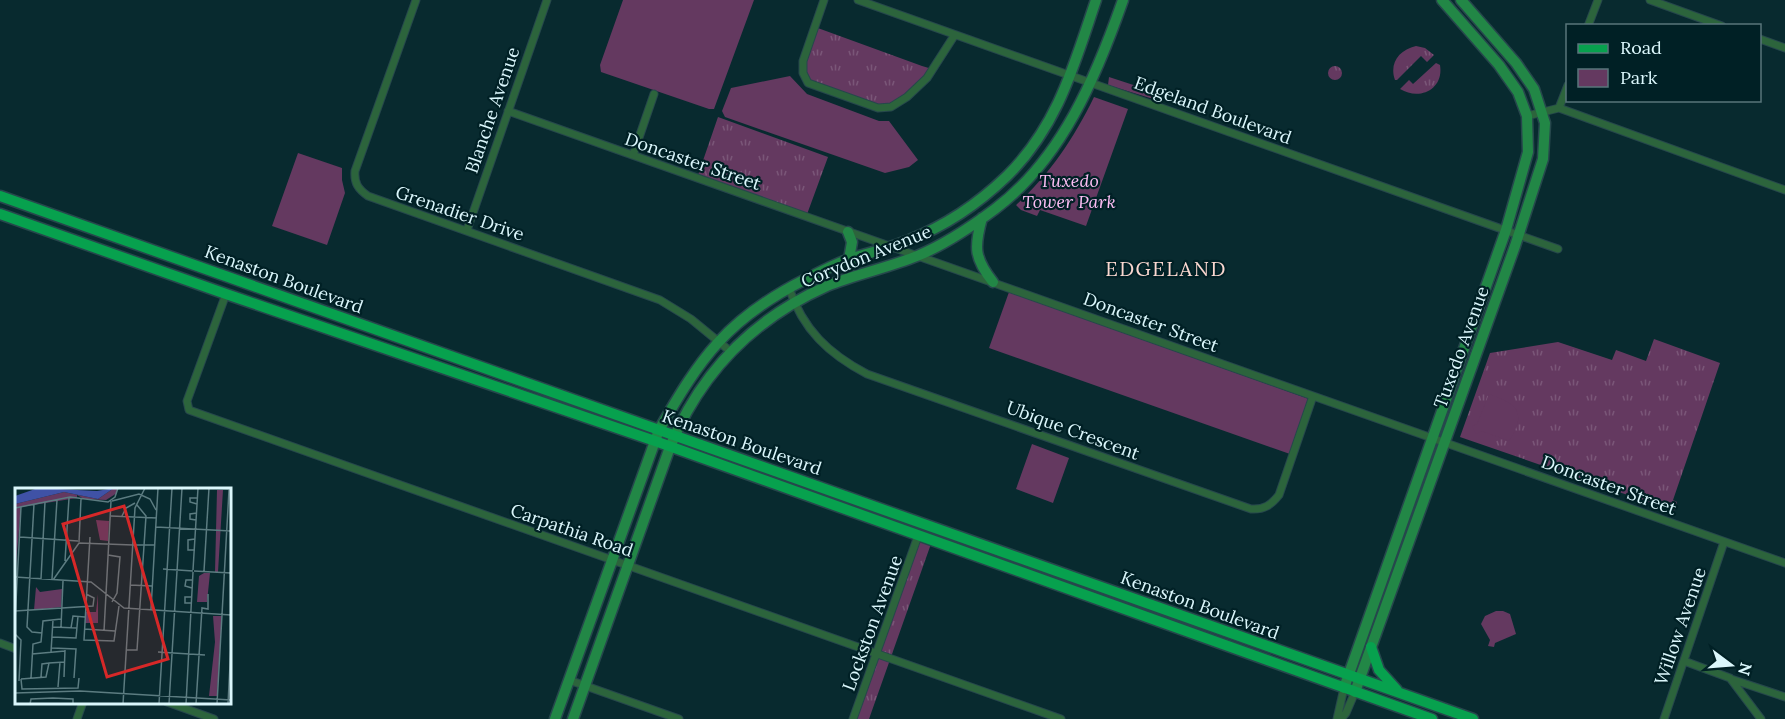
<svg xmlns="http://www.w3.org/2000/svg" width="1785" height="719" viewBox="0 0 1785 719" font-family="Lora,serif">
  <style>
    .grass { fill: url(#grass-tufts) }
    .park { fill: #643960 }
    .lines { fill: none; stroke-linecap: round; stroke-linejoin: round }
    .street-casing { stroke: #26474c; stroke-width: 9 }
    .secondary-casing { stroke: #26474c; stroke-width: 13 }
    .primary-casing { stroke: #26474c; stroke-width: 13 }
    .street { stroke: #2c643c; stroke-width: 7 }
    .secondary { stroke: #228746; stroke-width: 10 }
    .primary { stroke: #07a14e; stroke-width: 10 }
    .labels { text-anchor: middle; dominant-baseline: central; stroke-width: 4.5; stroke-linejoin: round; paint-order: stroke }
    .street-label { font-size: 18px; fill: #dbf7fc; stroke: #002025 }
    .park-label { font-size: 18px; font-style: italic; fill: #fbbdf3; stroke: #002025 }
    .neighbourhood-label { font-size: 20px; letter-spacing: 1.5px; fill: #fbd8d1; stroke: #002025 }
    .inset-road { fill: none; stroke: #5c7c81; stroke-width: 1.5 }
    .view { fill: #d62828; fill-opacity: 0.15; stroke: #d62828; stroke-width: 3 }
    .inset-edge { fill: none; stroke: #dbf7fc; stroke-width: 3 }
  </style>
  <defs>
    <pattern id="grass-tufts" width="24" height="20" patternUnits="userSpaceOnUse" patternTransform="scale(1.5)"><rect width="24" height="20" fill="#643960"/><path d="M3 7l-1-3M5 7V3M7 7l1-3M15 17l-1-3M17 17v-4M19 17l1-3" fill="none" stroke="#7a5678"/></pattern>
  </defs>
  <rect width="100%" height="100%" fill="#082a2f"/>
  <path class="grass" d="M815,27l107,39 10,3 -5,9 -36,29 -13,1 -70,-25 -5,-22z
    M1416,46l9,2 9,7 -7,7 -6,-6 -24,24h-2c-6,-17 4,-30 21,-34z
    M1436,63l4,2c4,24 -20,36 -40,24l9,-9 4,4z
    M1328 73a7 7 0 1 1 14 0a7 7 0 1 1-14 0Z
    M718,117l110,40 -22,60 -109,-39z
    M1654,339l66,24 -47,137 4,2 -3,9 -214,-74 30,-84 68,-11 54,18 4,-10 30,11z
    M918,536l14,5 -63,178h-16z"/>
  <path class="park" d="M623,0h131l-40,109h-5l-108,-37 -1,-7z
    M790,76l17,18 72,27h10l29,39 -9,7 -24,6 -160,-56 -3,-6 9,-23z
    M1109,77l52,17 -6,4h-5l-42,-13z
    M1094,97l34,12 -42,117 -46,-16 -3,6 -16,-6 -5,-5c34,-31 58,-67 78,-108z
    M298,153l44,15v12l3,13 -18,52 -55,-19z
    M1009,292l300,107 -19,55 -301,-106z
    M1489,394c29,10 38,19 20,47l-27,-10 -6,3 -4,-8 5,-2z
    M1032,444l37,14 -16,45 -37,-14z
    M1496,611h7l7,3 6,20 -21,9 -1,4 -6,-1 2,-6 -9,-16 4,-8z"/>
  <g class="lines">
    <defs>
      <path id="street" d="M416,0l-61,171c-1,12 3,18 13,25l292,104 31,19 39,32
        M824,0l-21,61v12l5,10 70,25 13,-1 16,-10 20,-19 27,-42
        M858,0l700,249
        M1650,0l72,26
        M1588,26l10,-26
        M1760,39l25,9
        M1559,108l9,-23
        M508,111l1277,452
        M1527,116l32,-8 226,82
        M633,155l21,-61
        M467,230l80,-230
        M789,288c14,42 40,66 78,86l384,135c13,1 20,-4 28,-14l34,-99
        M226,294l-39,107 2,9 872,309
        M0,643l16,6
        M1684,661l46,17 31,41
        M1731,679l54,18
        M569,680l110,39
        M167,702l47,17
        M77,719l6,-17
        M853,719l65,-183
        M1337,719l7,-31
        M1341,719l5,-6 9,-21
        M1664,719l60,-177"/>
      <path id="secondary" d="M982,218c-8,29 -8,40 11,64
        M848,232l4,10 -3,17
        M1344,688l162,-458 22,-78 -1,-36 -9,-24 -19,-27 -57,-65
        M1355,692l160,-446 28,-87 2,-36 -11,-34 -18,-26 -55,-63
        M555,719l104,-289c41,-72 68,-111 145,-150 14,-7 29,-15 45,-21 20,-6 41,-11 60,-19 36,-14 70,-37 98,-64 51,-50 67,-111 89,-176
        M573,719l97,-272c31,-76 83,-128 157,-161 29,-12 61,-18 90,-30 27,-11 54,-29 78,-47 67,-50 101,-132 128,-209"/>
      <path id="primary" d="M0,196l1473,523
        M0,214l226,80 429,147 777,278
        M1371,647l8,23 18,20"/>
    </defs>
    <use href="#street" class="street-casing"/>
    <use href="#secondary" class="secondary-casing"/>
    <use href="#primary" class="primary-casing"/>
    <use href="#street" class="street"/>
    <use href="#secondary" class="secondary"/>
    <use href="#primary" class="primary"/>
  </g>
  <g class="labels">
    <g class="street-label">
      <text transform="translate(492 110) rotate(-71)">Blanche Avenue</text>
      <text transform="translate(1213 110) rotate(20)">Edgeland Boulevard</text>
      <text transform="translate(693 161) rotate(19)">Doncaster Street</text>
      <text transform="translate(460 213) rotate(19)">Grenadier Drive</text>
      <text transform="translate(866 256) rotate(-22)">Corydon Avenue</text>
      <text transform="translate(284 279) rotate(20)">Kenaston Boulevard</text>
      <text transform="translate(1151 322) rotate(20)">Doncaster Street</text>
      <text transform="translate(1461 347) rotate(-70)">Tuxedo Avenue</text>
      <text transform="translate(1073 430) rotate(20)">Ubique Crescent</text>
      <text transform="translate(742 442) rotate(19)">Kenaston Boulevard</text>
      <text transform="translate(1609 485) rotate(20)">Doncaster Street</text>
      <text transform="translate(572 530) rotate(19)">Carpathia Road</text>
      <text transform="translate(1200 605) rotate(20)">Kenaston Boulevard</text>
      <text transform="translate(872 623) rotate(-70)">Lockston Avenue</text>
      <text transform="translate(1680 626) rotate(-71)">Willow Avenue</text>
    </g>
    <g class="park-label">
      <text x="1069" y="180">Tuxedo<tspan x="1069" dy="21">Tower Park</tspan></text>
    </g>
    <g class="neighbourhood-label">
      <text x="1166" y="268">EDGELAND</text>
    </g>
  </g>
  <g transform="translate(15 488)">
    <rect width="216" height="216" fill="#082a2f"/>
    <path d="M202,2h6l-5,82h-3zM81,32l13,1 -1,20 -8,-1zM198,128h9l-5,80h-8l6,-54z" fill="#643960"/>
    <path d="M99,0h3v5l-11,7 -22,-1 -7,-4v3l-56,9 -6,69v-72l49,-12 34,7zM189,85h6l-3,29h-10l2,-26zM21,99l4,5 22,-3 -1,18 -27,3zM83,106v29h-13l1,-11h10z" fill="#643960"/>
    <path d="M23,0l59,3 17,-3 -16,11 -34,-7 -49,12v-8z" fill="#3f52a6"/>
    <path class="inset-road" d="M195,0l21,1M97,13l27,-7 11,5 6,11M19,16l-7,123 5,5 10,1M182,16l-7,-2v-4h8M0,20l55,-11 38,5 7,-5 3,-9M96,28l46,2M107,28l4,-8 9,-5M181,32l-6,-1v-5l7,-1M141,39l75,4M5,49l58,4M75,49l-6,103 30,1 5,-35M64,54l2,-43M118,57h22M180,62h-7v-10l7,-1M93,67l12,2 -3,36 -5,9M50,73l4,-63M148,81l30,2M178,82l5,-82M179,83l37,2M189,83l5,-83M0,89l76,5 33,26 107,7M26,91l4,-77M37,91l5,-79M38,92l26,-37 54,2M115,97l22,1M177,100l-7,-2 1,-6h7M176,115h-6v-6h7M136,121l7,-121M0,123l78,-5 1,-8 -8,-4M0,133l6,-114M38,139l24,1M46,139l2,-46M56,140l2,-12 12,1M69,141l31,2M89,143l7,-130M0,146l6,6 -2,41M37,149l24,1 2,-22M37,160l24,1 -2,29M111,162h11l9,-134 -9,-11M36,164l2,-32M143,164l47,3M17,166l33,-3M26,189l1,-13 7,-1M49,189l1,-27M16,190l2,-34 8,-2 2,-21 18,-2M6,191l1,10 56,-1 1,-10M6,191l25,-2 3,-14 16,-1M43,199l2,-25M0,205l65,-2 151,9M15,216l1,-5 22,-1 20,1v5M108,216l12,-196 10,-20M144,216l13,-216M154,216l13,-216M171,216l7,-132M181,216l6,-96 6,1v-15M202,216l12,-214M213,216l3,-59"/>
    <path class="view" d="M109,18l44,153 -61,18 -44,-153z"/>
    <rect width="216" height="216" class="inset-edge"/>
  </g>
  <rect x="1566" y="24" width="195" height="78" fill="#002025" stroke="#58767b" stroke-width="1.5"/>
  <rect x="1578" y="44" width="30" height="9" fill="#07a14e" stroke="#58767b" stroke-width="1.5"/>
  <text x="1620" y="54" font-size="18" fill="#dbf7fc">Road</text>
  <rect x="1578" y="69" width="30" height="18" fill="#643960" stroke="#58767b" stroke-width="1.5"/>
  <text x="1620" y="84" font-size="18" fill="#dbf7fc">Park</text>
  <g transform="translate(1731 665) rotate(106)" stroke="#002025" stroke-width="4.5" paint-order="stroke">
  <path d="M0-4.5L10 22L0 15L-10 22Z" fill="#dbf7fc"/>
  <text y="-9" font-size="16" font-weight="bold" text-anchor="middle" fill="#dbf7fc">N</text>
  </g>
</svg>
